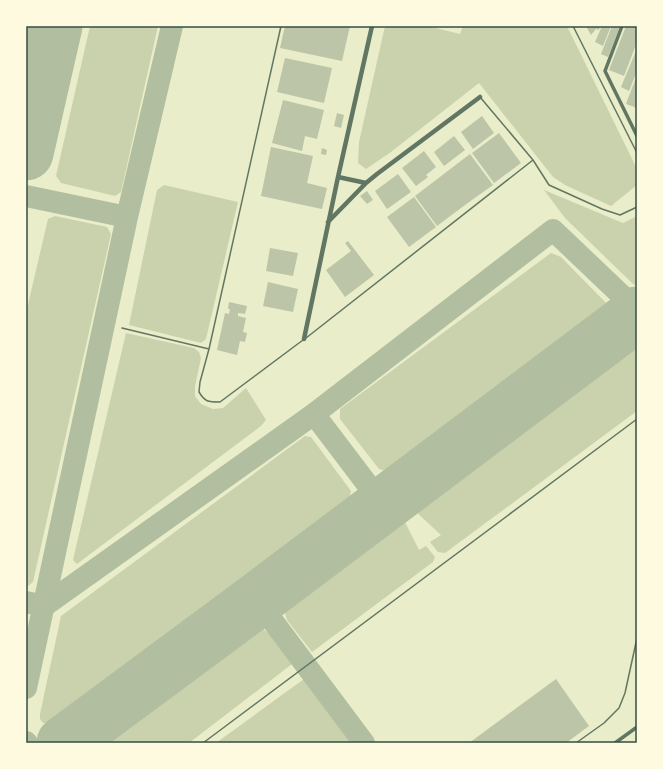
<svg xmlns="http://www.w3.org/2000/svg" width="663" height="769" viewBox="0 0 663 769" font-family="'Source Sans 3',sans-serif">
  <style>
    .green { fill: #cad2ad }
    .lines { fill: none; stroke-linecap: round; stroke-linejoin: round }
    .taxiway { stroke: #b2bea0; stroke-width: 22 }
    .runway { stroke: #b2bea0; stroke-width: 55 }
    .building { fill: #bcc5a7 }
    .service { stroke: #617663; stroke-width: 1.5 }
    .minor { stroke: #617663; stroke-width: 3.5 }
    .tertiary { stroke: #617663; stroke-width: 4.5 }
    .neatline { fill: none; stroke: #344e41; stroke-width: 1.5 }
  </style>
  <rect width="100%" height="100%" fill="#e9edc9"/>
  <path class="green" d="M90,26h68l-37,166 -6,4 -54,-13 -5,-7z
    M385,26h43l32,8 3,-8h104l70,143v16l-26,21 -46,-21 -12,-8 -74,-94 -88,69 -25,17 -8,-6 1,-21z
    M164,185l74,17 -32,137 -5,4 -72,-18 28,-135z
    M544,190l79,33 14,-7v67l-3,2 -69,-67z
    M55,216l52,11 4,7 -78,348 -5,4h-2v-273l22,-94z
    M551,253l10,4 46,47 -221,167 -7,-2 -39,-50v-10z
    M126,333l68,15 5,4 2,6 -6,28v10l6,8 12,5 10,-1 23,-20 20,32 -5,6 -184,138 -4,-4z
    M637,345v66l-192,142 -7,-1 -8,-10 11,-7 -28,-26z
    M305,436l6,1 40,54 -2,8 -301,224h-5l-3,-4v-5l21,-98z
    M404,520l15,30 7,-4 9,11 -2,5 -121,90 -25,-32 -3,-11 4,-5z
    M260,627l12,8 20,29 -103,79h-86l146,-111z
    M304,679l48,64h-136z"/>
  <g class="lines">
    <path class="taxiway" d="M26,196l101,21
      M314,414l69,91
      M257,600l107,143
      M26,602l18,4 270,-192 239,-184 84,80
      M26,688l101,-471 45,-191
      M26,742l1,1"/>
    <path class="runway" d="M26,153l29,-127
      M64,743l193,-143 380,-286"/>
  </g>
  <path class="building" d="M285,26h65l-8,35 -62,-13z
    M588,26h12l-1,4 -3,-1 -5,6 -4,-7z
    M602,26h9l-8,20 -8,-4z
    M612,26h8l-12,31 -7,-3z
    M626,26h11v16l-13,34 -15,-6z
    M636,51l1,1v19l-8,20 -8,-4z
    M285,58l47,10 -8,35 -47,-11z
    M635,80h2v28l-11,-4z
    M283,100l41,10 -7,29 -12,-3 -3,15 -30,-8z
    M337,113l7,2 -3,13 -7,-2z
    M482,116l12,17 -21,16 -12,-17z
    M499,133l22,30 -27,20 -22,-30z
    M454,136l11,14 -21,16 -10,-14z
    M271,147l42,9 -6,27 20,5 -5,21 -61,-13z
    M322,148l5,2 -1,5 -5,-1z
    M424,151l12,16 -10,8 2,2 -12,9 -14,-18z
    M470,154l23,31 -28,20 -7,-10 7,10 -28,21 -22,-30z
    M398,174l13,18 -24,17 -12,-18z
    M367,191l6,9 -6,4 -7,-8z
    M414,197l22,30 -27,20 -22,-30z
    M348,241l26,34 -29,22 -19,-27 25,-19 -6,-8z
    M270,248l28,5 -5,23 -27,-5z
    M268,282l30,7 -5,23 -30,-6z
    M229,302l18,4 -2,8 -7,-1v3l8,2 -3,14 4,1 -2,9 -5,-1 -3,14 -20,-5 8,-37 4,1 1,-5h-2z
    M556,679l33,47 -23,17h-97z"/>
  <g class="lines">
    <path class="service" d="M281,26l-72,323 -9,33 -1,10c6,10 9,10 21,10l83,-62
      M573,26l64,127
      M480,97l53,63 16,25 53,24 18,6 17,-8
      M122,328l87,21
      M306,338l227,-178
      M203,743l434,-324
      M576,743l28,-20 15,-15 6,-15 12,-55"/>
    <path class="minor" d="M622,26l-17,45 32,65
      M615,743l22,-16"/>
    <path class="tertiary" d="M338,177l28,6
      M328,222l38,-39 11,-9 103,-77
      M304,339l34,-162 34,-151"/>
  </g>
  <rect width="663" height="769" fill="none" stroke="#fefae0" stroke-width="54"/>
  <rect x="27" y="27" width="609" height="715" class="neatline"/>
</svg>
